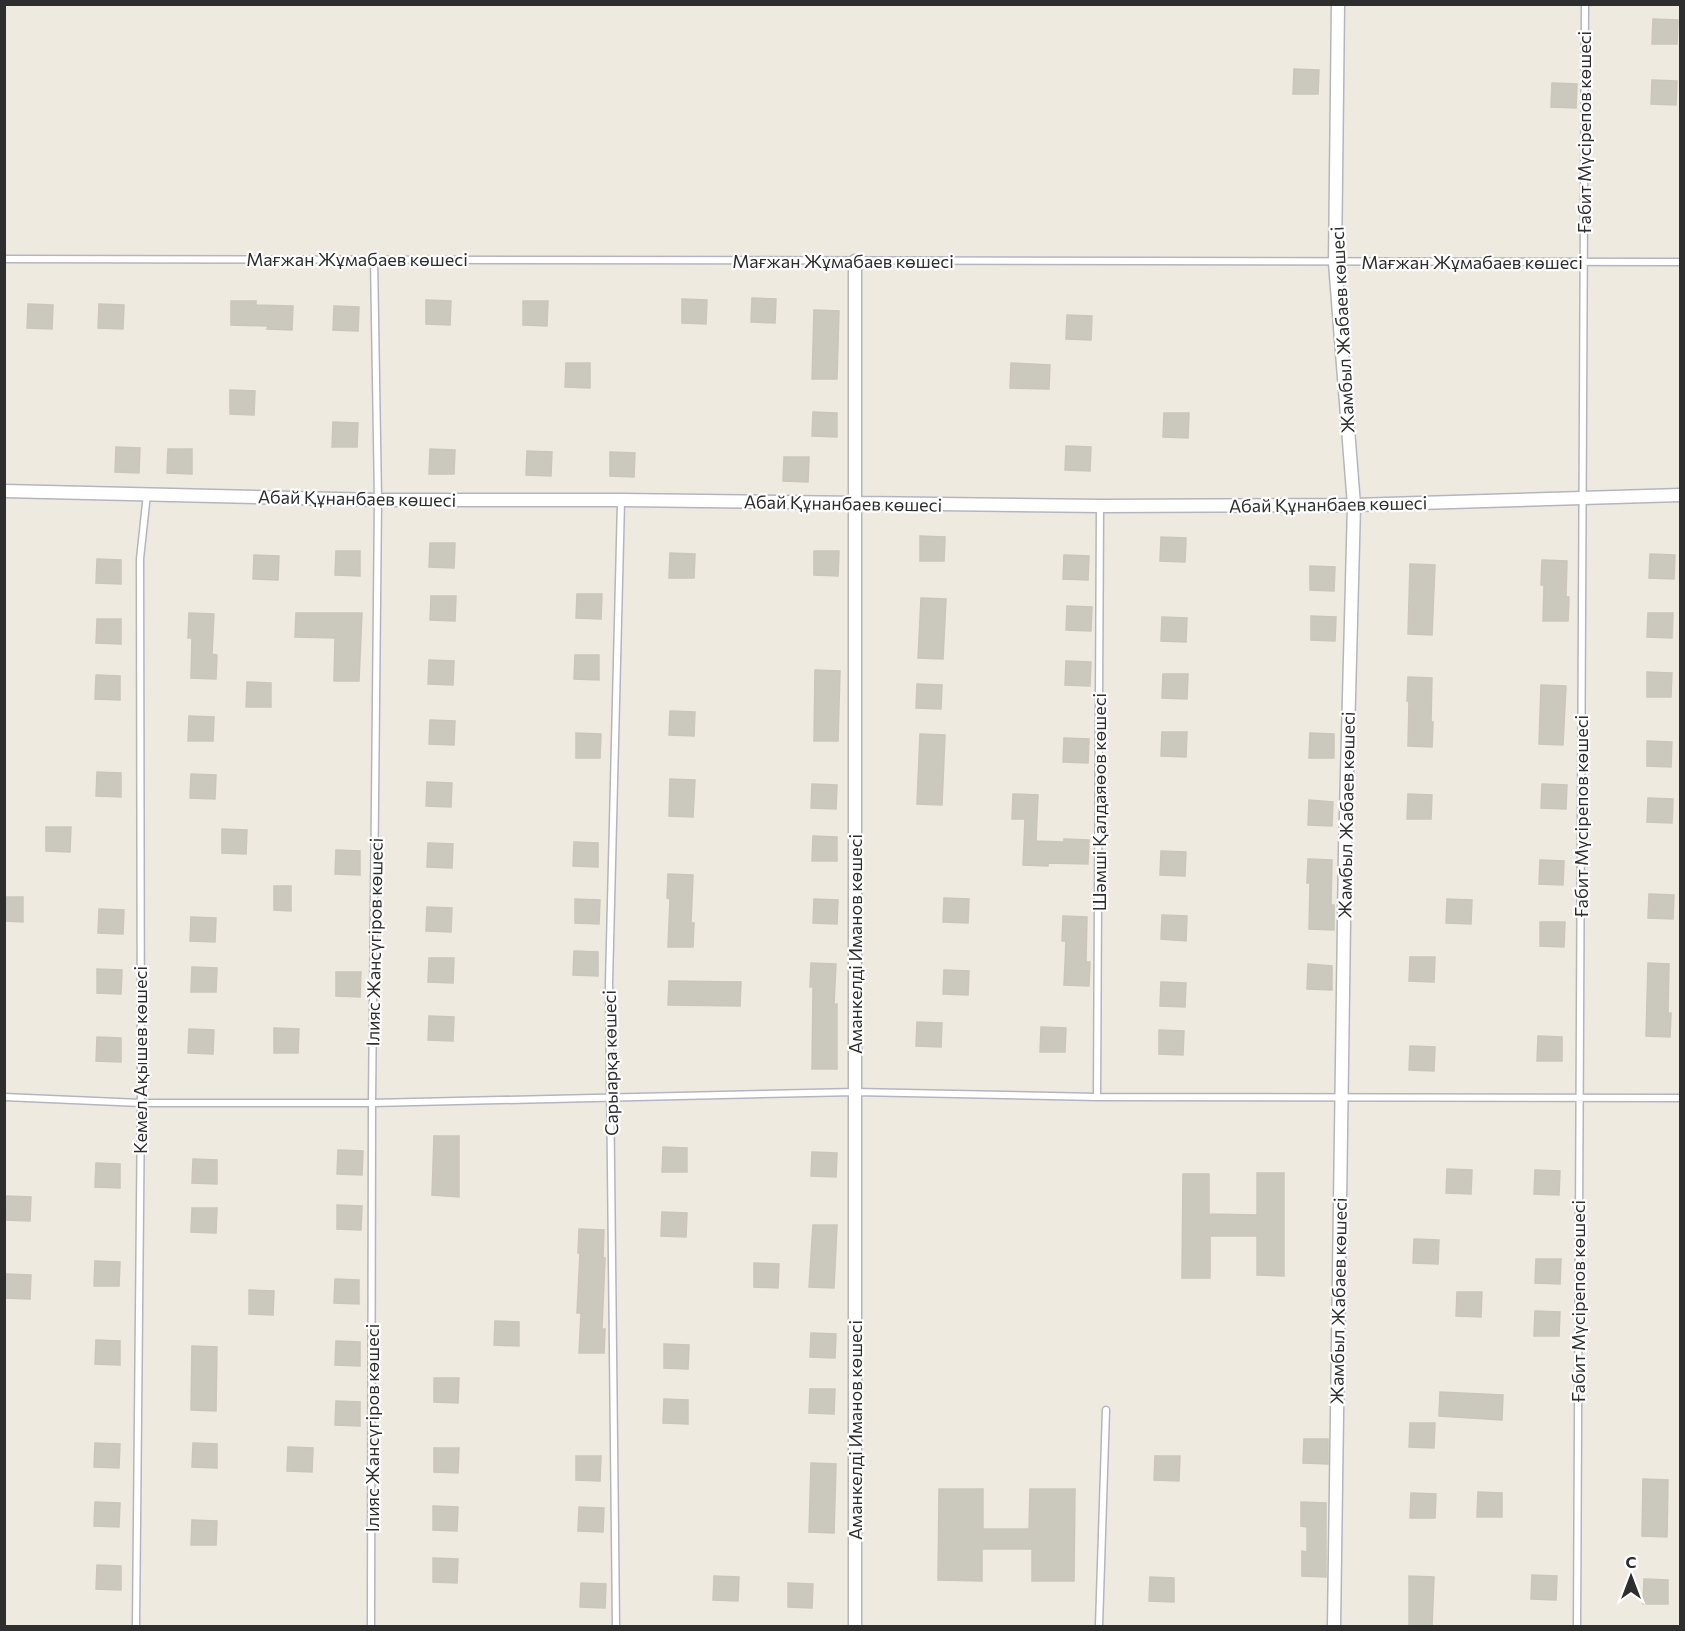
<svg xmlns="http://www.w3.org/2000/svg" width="1685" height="1631" viewBox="0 0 1685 1631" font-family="Commissioner,sans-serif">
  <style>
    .building { fill: #cbc8be; stroke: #cbc6b9; stroke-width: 1.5 }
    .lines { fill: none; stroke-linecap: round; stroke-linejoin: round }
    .service-casing { stroke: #b4b5c1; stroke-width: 9 }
    .minor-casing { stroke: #b4b5c1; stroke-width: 15 }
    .service { stroke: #fff; stroke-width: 6 }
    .minor { stroke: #fff; stroke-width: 12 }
    .labels { text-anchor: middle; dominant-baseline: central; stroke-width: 4.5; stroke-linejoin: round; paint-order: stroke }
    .street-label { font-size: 18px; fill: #2e2e2e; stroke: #fff }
  </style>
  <rect width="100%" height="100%" fill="#efeae0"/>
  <path class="building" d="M1653,19l25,1 -1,24h-25z
    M1294,69l25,1 -1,24h-25z
    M1652,80l25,1 -1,24 -25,-1z
    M1552,83l25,1 -1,24 -25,-1z
    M752,298l24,1 -1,24 -24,-1z
    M682,299l25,1 -1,24 -24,-1z
    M426,300l25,1 -1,24 -24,-1z
    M231,301h25v4l37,1 -1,24 -25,-1 1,-3 -37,-1z
    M523,301h25l-1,25 -24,-1z
    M28,304l25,1 -1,24 -25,-1z
    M99,304l25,1 -1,24 -25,-1z
    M334,306l25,1 -1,24 -25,-1z
    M814,310l25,1 -2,68h-25z
    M1067,315l25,1 -1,24 -25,-1z
    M566,363h24v25l-25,-1z
    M1011,363l39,2 -1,24 -39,-1z
    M230,390l25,1 -1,24 -24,-1z
    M813,412l24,1v24l-25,-1z
    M1164,413h25l-1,25 -25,-1z
    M333,422l25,1 -1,24h-25z
    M1066,446l25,1 -1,24 -25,-1z
    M116,447l24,1 -1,25 -24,-1z
    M168,449h24v25l-25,-1z
    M430,449l25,1 -1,24h-25z
    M527,451l25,1 -1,24 -25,-1z
    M610,452l25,1 -1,24 -24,-1z
    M784,457h25l-1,25 -25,-1z
    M920,536l25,1 -1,24h-24z
    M1161,537l25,1 -1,24 -25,-1z
    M430,543h25l-1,25 -25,-1z
    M336,551h24v25l-25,-1z
    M814,551h25l-1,25 -24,-1z
    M670,553l25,1 -1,24h-25z
    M1650,554l25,1 -1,24 -25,-1z
    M254,555l25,1 -1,24 -25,-1z
    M1064,555l25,1 -1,24 -25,-1z
    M97,559l24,1v24l-25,-1z
    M1542,560l25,1 -1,36h3l-1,24h-25l1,-36h-3z
    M1410,564l25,1 -3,70 -24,-1z
    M1310,566l25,1 -1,24 -24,-1z
    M577,594h25l-1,25 -25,-1z
    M431,596h25l-1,25 -25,-1z
    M921,598l25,1 -3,60 -25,-1z
    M1067,606l25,1 -1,24 -25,-1z
    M189,613l25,1 -2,40 5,1 -1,24 -25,-1 1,-40h-4z
    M296,613h66l-3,68h-25l1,-43 -40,-1z
    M1648,613h25l-1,25 -25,-1z
    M1311,616l25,1 -1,24 -24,-1z
    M1162,617l25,1 -1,24 -25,-1z
    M97,619h24v25l-25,-1z
    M575,655h24v25l-25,-1z
    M429,660l25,1 -1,24 -25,-1z
    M1066,661l25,1 -1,24 -25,-1z
    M815,670l25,1 -2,70h-24z
    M1647,672l25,1 -1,24h-24z
    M1163,674h25l-1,25 -25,-1z
    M96,675l24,1v24l-25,-1z
    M1408,677l24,1 -1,44h2l-1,25 -24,-1 1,-45h-2z
    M247,682l24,1v24h-25z
    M917,684l25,1 -1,24 -25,-1z
    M1541,685l25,1 -3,59 -24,-1z
    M670,711l25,1 -1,24 -25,-1z
    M189,716l25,1 -1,24h-25z
    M430,720l25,1 -1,24 -25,-1z
    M1162,732h25l-1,25 -25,-1z
    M576,733l25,1 -1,24h-24z
    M1310,733l24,1v24h-25z
    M920,734l25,1 -3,70 -25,-1z
    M1064,738l25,1 -1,24 -25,-1z
    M1647,741l25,1 -1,25 -24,-1z
    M97,772l24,1v24l-25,-1z
    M191,774l25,1 -1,24 -25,-1z
    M670,779l25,1 -2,37 -24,-1z
    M427,782l25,1 -1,24 -25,-1z
    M812,784l25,1 -1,24 -25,-1z
    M1542,784l25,1 -1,24 -25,-1z
    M1013,794l25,1 -2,46 28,1v-3l25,1 -1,24 -40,-1v3l-25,-1 2,-46h-13z
    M1408,794l24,1 -1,24h-24z
    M1648,798l25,1 -1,24 -25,-1z
    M1309,800l24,2 -1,24 -24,-1z
    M46,827h25l-1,25 -24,-1z
    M222,829l25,1 -1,24 -24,-1z
    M813,836l24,1v24h-25z
    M574,842l24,1v24l-25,-1z
    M428,843l25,1 -1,24 -25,-1z
    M336,850l24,1v24l-25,-1z
    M1161,851l25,1 -1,24 -25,-1z
    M1308,859l24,1 -1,45h3v25l-25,-1 1,-46h-3z
    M1540,860l24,1 -1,24 -24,-1z
    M668,874l25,1 -2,48h3l-1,24h-25l2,-48 -3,-1z
    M274,886h17v25l-17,-1z
    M1649,894l25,1 -1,24 -25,-1z
    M4,897h19v25l-19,-1z
    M944,898l25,1 -1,24 -25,-1z
    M575,899l25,1 -1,24 -24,-1z
    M814,899l24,1 -1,24 -24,-1z
    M1447,899l25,1 -1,24 -25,-1z
    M427,907l25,1 -1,24 -25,-1z
    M99,909l25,1 -1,24 -25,-1z
    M1162,915l25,1 -1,25 -25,-2z
    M1063,916l24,1 -1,45h4l-1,24 -25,-1 2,-44h-4z
    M191,917l25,1 -1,24 -25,-1z
    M1540,922h25l-1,25 -24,-1z
    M574,951l24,1v24l-25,-1z
    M1410,957h25l-1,25 -25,-1z
    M429,958h25l-1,25 -25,-1z
    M811,963l25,1 -2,40h3v65h-25l1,-82h-3z
    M1648,963l21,1 -1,49h3l-1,24 -24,-1z
    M1308,964l24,2v24l-25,-1z
    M192,967l25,1 -1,24h-25z
    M97,969l25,1 -1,24 -24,-1z
    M944,970l25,1 -1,24 -25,-1z
    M336,972h25l-1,25 -24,-1z
    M669,981l72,1 -1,24 -72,-1z
    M1161,982l25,1 -1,24 -25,-1z
    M429,1016l25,1 -1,24 -25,-1z
    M917,1022l25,1 -1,24 -25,-1z
    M1041,1027l25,1 -1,24h-25z
    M274,1028l25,1 -1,24h-24z
    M189,1029l25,1 -1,24 -25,-1z
    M1159,1030l25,1 -1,24 -24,-1z
    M1538,1036l24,1v24h-25z
    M97,1037l24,1v24l-25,-1z
    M1410,1046l25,1 -1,24 -25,-1z
    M434,1136h25v61l-27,-2z
    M663,1147l24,1v24h-25z
    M338,1150l25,1 -1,24 -25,-1z
    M812,1152l25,1 -1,24 -25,-1z
    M193,1159l24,1v24l-25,-1z
    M96,1163l24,1v24l-25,-1z
    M1447,1169l25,1 -1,24 -25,-1z
    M1535,1170l25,1 -1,24 -25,-1z
    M1257,1173h27v103l-27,-1v-39h-47v42h-28l1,-104h26v40l48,1z
    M6,1196l25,1 -1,24 -25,-1z
    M337,1205l25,1 -1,24 -24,-1z
    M192,1208h25l-1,25 -25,-1z
    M662,1212l25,1 -1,24 -25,-1z
    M813,1225h24l-3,63 -25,-1z
    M579,1229l25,1 -1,28h2l-3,71h3l-1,24h-25l2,-40h-4l3,-60h-2z
    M1414,1239l25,1 -1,24 -25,-1z
    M1536,1259h25l-1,25 -25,-1z
    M95,1261l25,1 -1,24h-25z
    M754,1263l25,1 -1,24 -24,-1z
    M6,1274l25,1 -1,24 -25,-1z
    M335,1279l24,1v24l-25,-1z
    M249,1290l25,1 -1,24 -24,-1z
    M1457,1292h25l-1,25 -25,-1z
    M1535,1311l25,1 -1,24h-25z
    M495,1321l24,1v24l-25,-1z
    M811,1333l25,1 -1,24 -25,-1z
    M96,1340l24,1v24l-25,-1z
    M336,1341l24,1v24l-25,-1z
    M664,1344l25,1 -1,24 -24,-1z
    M192,1346l25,1 -1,64 -25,-1z
    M434,1378h25l-1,25 -24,-1z
    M810,1389h25l-1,25 -25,-1z
    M1440,1392l63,3 -1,25 -63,-4z
    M664,1399l24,1v24l-25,-1z
    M336,1401l24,1v24l-25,-1z
    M1410,1423h25l-1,25 -25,-1z
    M1304,1439h24v25l-25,-1z
    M95,1443l25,1 -1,24 -25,-1z
    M193,1443l24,1v24l-25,-1z
    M288,1447l25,1 -1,24 -25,-1z
    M434,1448h25l-1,25 -24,-1z
    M576,1456h25l-1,25 -24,-1z
    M1155,1456h25l-1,25 -25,-1z
    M811,1463l25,1 -2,69 -25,-1z
    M1643,1479l25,1 -1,57 -25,-1z
    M939,1489h44v40h46l1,-40h45l-1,92h-42v-32h-50v32l-44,-1z
    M1478,1492l24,1v24h-25z
    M1411,1493l25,1 -1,24h-25z
    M95,1502l25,1 -1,24 -25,-1z
    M1301,1502l25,1v74l-24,-1v-25l5,1v-25l-6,-1z
    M433,1506l25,1 -1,24 -24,-1z
    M579,1507l25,1 -1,24 -25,-1z
    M192,1520l25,1 -1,24h-25z
    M433,1558l25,1 -1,24 -24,-1z
    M97,1565l24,1v24l-25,-1z
    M1532,1575l25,1 -1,24 -25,-1z
    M714,1576l25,1 -1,24 -25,-1z
    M1409,1576l25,1 -2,49h-23z
    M1150,1577l24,1v24l-25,-1z
    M1644,1579l24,1v24h-25z
    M581,1583l25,1 -1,24 -25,-1z
    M788,1583l25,1 -1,24 -24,-1z"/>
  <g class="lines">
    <defs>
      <path id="service" d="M4,259l1676,3
        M4,1097l137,6h231l483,-11 242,5 583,1
        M1097,1097l3,-591
        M136,1626l5,-523 -1,-544 7,-65
        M371,1626l1,-523 6,-603 -4,-242
        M616,1626l-7,-643 12,-482
        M1099,1626l7,-216
        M1577,1626l8,-1622"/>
      <path id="minor" d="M4,491l374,9h243l479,6 254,-1 326,-10
        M855,1626v-1365
        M1334,1626l11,-775 9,-346 -19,-242 3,-259"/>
    </defs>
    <use href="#service" class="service-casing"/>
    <use href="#minor" class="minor-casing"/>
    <use href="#service" class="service"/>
    <use href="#minor" class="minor"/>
  </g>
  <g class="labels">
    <g class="street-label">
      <text transform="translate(1584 132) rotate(-90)">Ғабит Мүсірепов көшесі</text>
      <text x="357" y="259">Мағжан Жұмабаев көшесі</text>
      <text x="843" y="261">Мағжан Жұмабаев көшесі</text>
      <text x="1472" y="262">Мағжан Жұмабаев көшесі</text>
      <text transform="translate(1342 330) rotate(-93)">Жамбыл Жабаев көшесі</text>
      <text transform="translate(357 498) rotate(1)">Абай Құнанбаев көшесі</text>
      <text transform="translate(843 503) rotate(1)">Абай Құнанбаев көшесі</text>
      <text transform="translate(1328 504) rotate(-1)">Абай Құнанбаев көшесі</text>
      <text transform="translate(1099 802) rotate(-90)">Шәмші Қалдаяөов көшесі</text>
      <text transform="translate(1346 815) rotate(-89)">Жамбыл Жабаев көшесі</text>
      <text transform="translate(1581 816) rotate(-90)">Ғабит Мүсірепов көшесі</text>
      <text transform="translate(374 942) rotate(-89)">Ілияс Жансүгіров көшесі</text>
      <text transform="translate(855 944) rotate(-90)">Аманкелді Иманов көшесі</text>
      <text transform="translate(140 1060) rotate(-90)">Кемел Ақышев көшесі</text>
      <text transform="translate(610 1063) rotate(-91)">Сарыарқа көшесі</text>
      <text transform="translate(1338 1301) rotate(-89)">Жамбыл Жабаев көшесі</text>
      <text transform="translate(1578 1301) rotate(-90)">Ғабит Мүсірепов көшесі</text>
      <text transform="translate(372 1428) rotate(-90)">Ілияс Жансүгіров көшесі</text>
      <text transform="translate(855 1430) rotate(-90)">Аманкелді Иманов көшесі</text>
    </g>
  </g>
  <rect width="1685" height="1631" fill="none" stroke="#2e2e2e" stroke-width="12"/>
  <g transform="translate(1631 1577)" stroke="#ffffff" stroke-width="4.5" paint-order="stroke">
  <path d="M0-4.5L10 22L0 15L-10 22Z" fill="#2e2e2e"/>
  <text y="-9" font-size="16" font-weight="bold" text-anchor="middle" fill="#2e2e2e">С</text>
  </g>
</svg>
